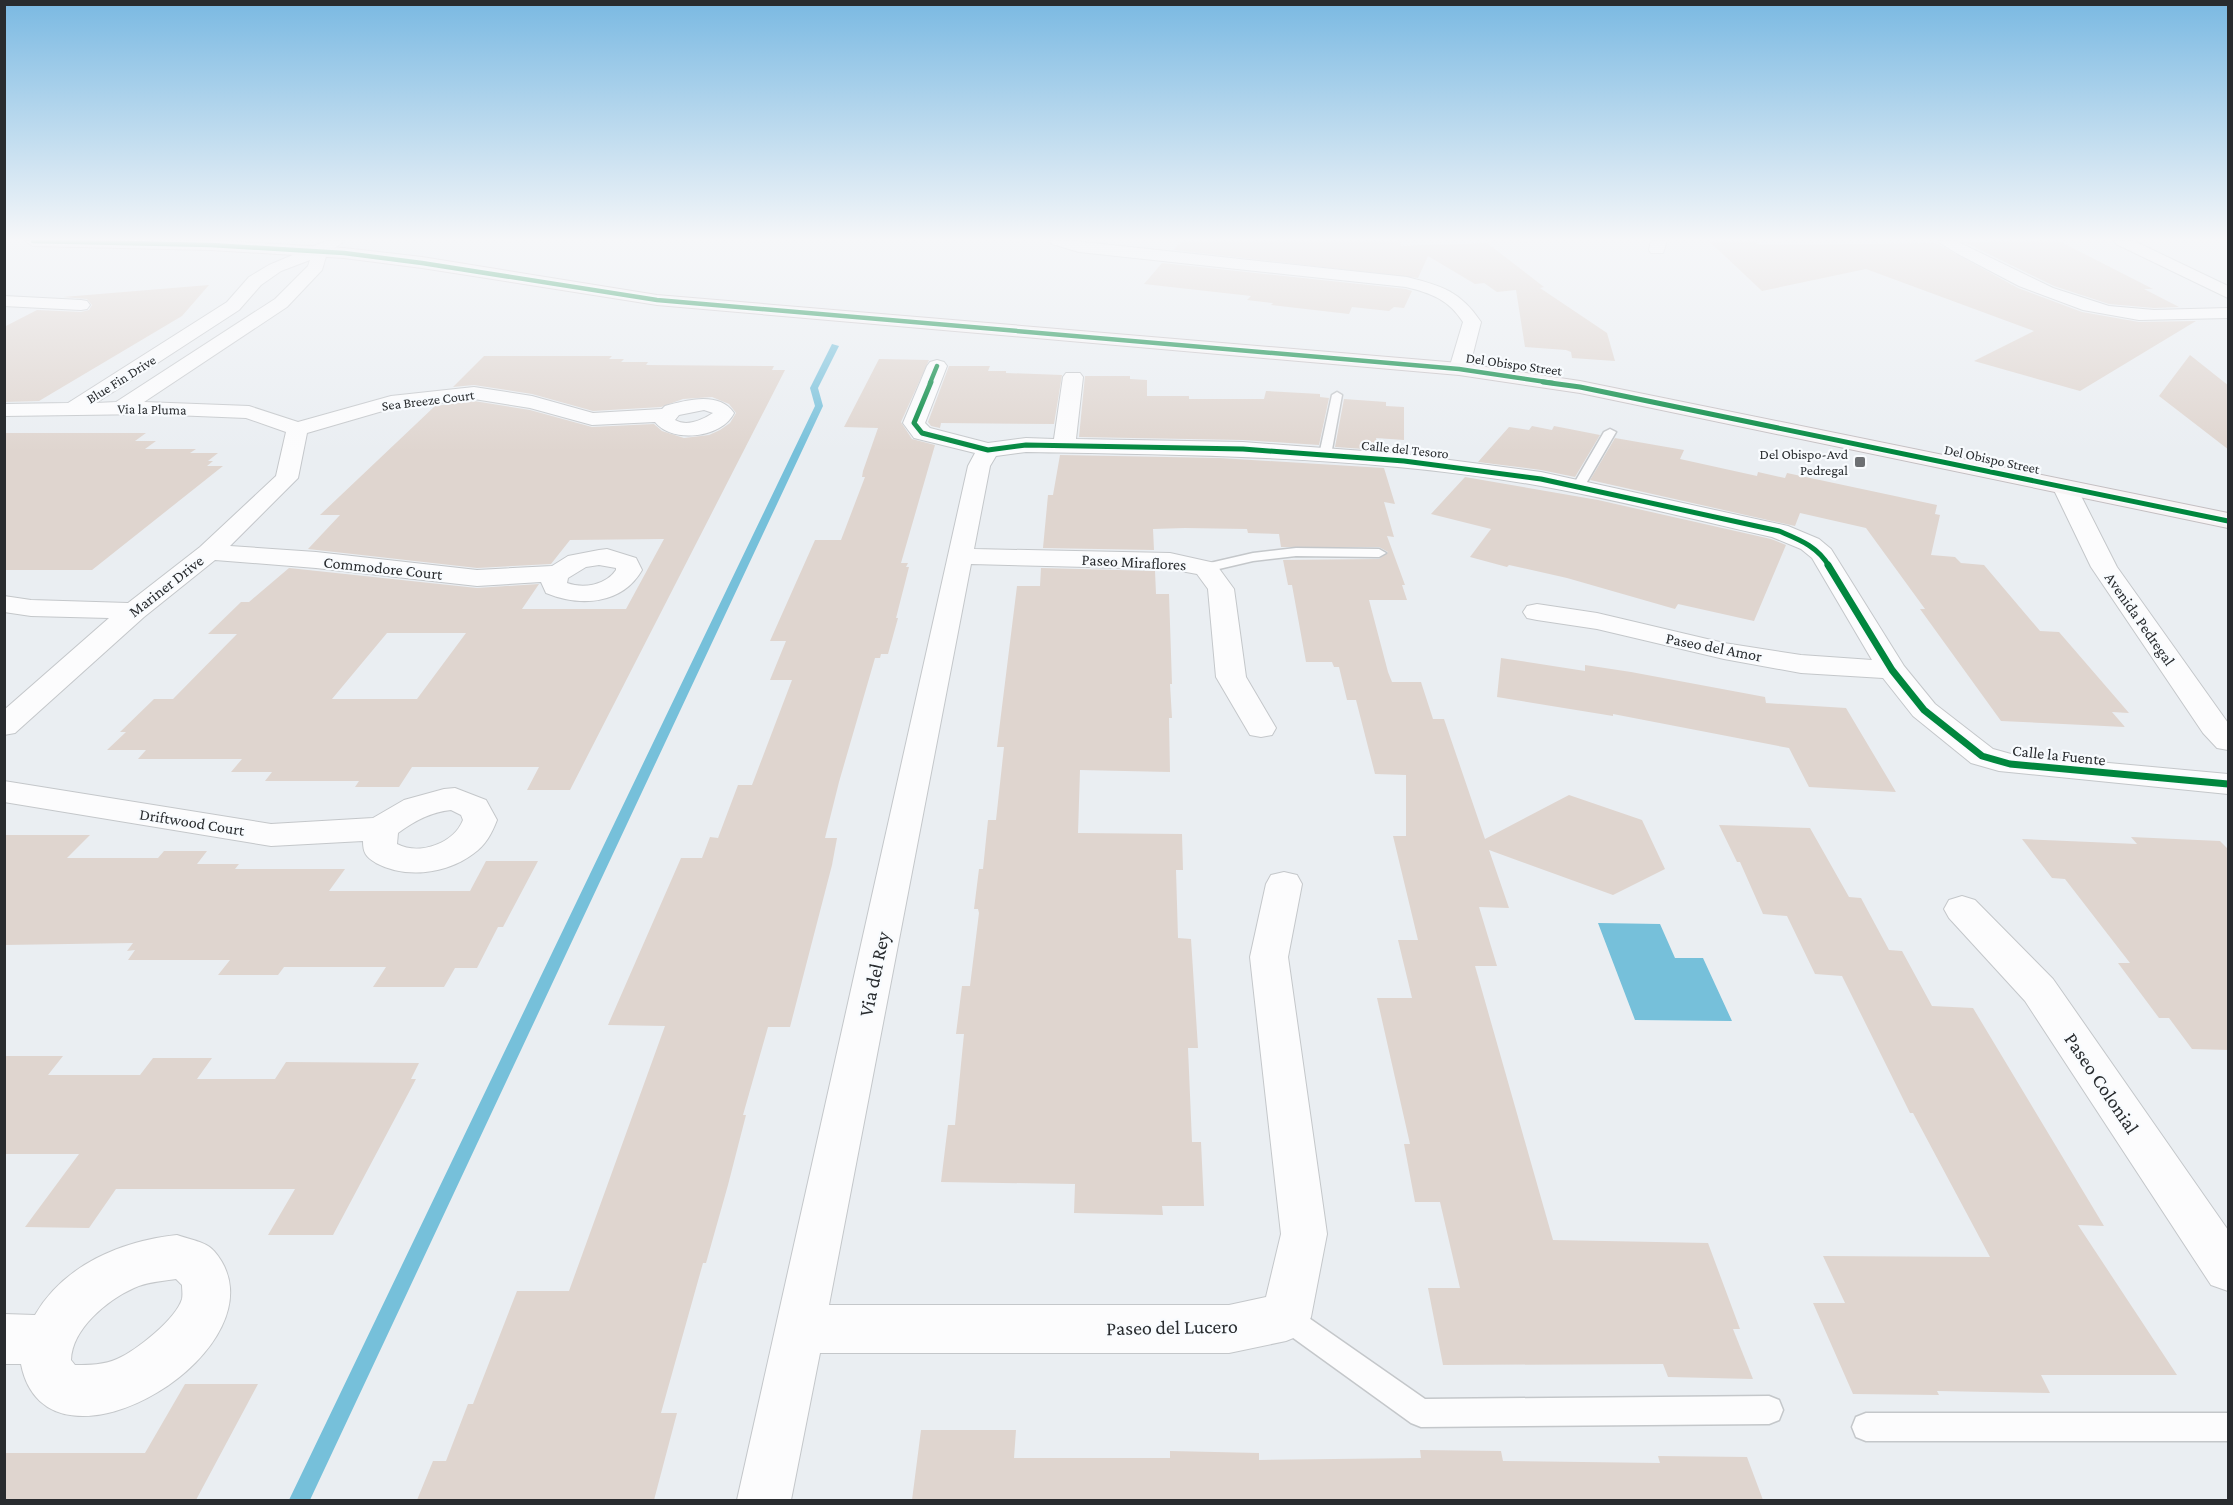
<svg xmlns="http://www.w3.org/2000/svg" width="2233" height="1505" viewBox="0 0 2233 1505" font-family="'Crimson Pro',serif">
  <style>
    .water { fill: #76c0da }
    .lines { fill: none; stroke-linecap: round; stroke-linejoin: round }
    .stream { fill: #76c0da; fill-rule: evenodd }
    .building { fill: #dfd5cf; fill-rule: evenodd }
    .service-casing { stroke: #c4c7ca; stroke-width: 3 }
    .minor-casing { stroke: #c4c7ca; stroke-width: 2 }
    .secondary-casing { stroke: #c4c7ca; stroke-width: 2 }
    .primary-casing { stroke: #c4bfc2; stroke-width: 2 }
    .service { fill: #fcfcfd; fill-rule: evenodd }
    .minor { fill: #fcfcfd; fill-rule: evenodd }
    .secondary { fill: #f9f8f9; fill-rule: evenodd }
    .primary { fill: #f7f4f5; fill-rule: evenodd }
    .cycleway-far2-casing { stroke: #f8fbfe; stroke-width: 7 }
    .cycleway-far1-casing { stroke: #f8fbfe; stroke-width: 8 }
    .cycleway-casing { stroke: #f8fbfe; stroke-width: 10 }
    .cycleway-far2 { stroke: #00873e; stroke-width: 4.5 }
    .cycleway-far1 { stroke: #00873e; stroke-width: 5 }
    .cycleway { stroke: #00873e; stroke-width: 7 }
    .poi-dot { fill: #6d7073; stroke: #f8fbfe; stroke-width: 2 }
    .labels { text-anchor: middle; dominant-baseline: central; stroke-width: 4.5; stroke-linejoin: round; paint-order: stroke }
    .far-street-label { font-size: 14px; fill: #292c2f; stroke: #f8fbfe }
    .far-poi-label { font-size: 14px; fill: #292c2f; stroke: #f8fbfe; text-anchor: end }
    .street-label { font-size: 16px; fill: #292c2f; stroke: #f8fbfe }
    .near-street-label { font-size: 20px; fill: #292c2f; stroke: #f8fbfe }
  </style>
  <rect width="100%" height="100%" fill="#eaeef2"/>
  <path class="water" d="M1598,923l62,1 15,34h28l29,63 -97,-1z"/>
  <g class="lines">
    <path class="stream" d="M832,344l7,2 -21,42 5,18 -513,1094h-21l526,-1094 -5,-18z"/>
  </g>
  <path class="building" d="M1182,241h218l1,5 86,-3 57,44 -4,1 67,45 8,28 -43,-3 -1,-6 -5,-2 -41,-3 -9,-57 -19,2 -13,-9 -9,1 -47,-28 -10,22 -244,-28z
    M1709,241h45l5,4 177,-2 82,45 64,24 57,10 57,-1 -116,70 -106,-30 60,-30 -168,-62 -104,22z
    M1987,241h72l94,48h-9l35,18 -25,1 -45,-4 -55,-18 -90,-44h25z
    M1162,263l244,26 6,2 -8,17 -10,-1 -5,4 -37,-4 -3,7 -78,-9 2,-2 -26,-3 4,-4 -107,-12z
    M209,285l-27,31 -143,85 -35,1v-75l33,-17 44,2 8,-2 3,-5 -5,-6 -24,-2z
    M2190,355l39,31v64l-70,-54z
    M484,356h128l-3,3h15l-3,3h27l-2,3 128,1 -2,4h13l-215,420h-43l12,-23h-127l-13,20h-44l4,-6h-94l7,-9h-41l11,-13h-104l8,-9h-39l19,-18h-6l34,-33h19l64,-65h-29l33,-32h8l40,-34 188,20 62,-4 -17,25h104l38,-70 -94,1 -19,24 -74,4 -169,-19 32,-34h-20l115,-109 39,-5 56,9 62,17 62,-3 8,7 22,7 25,-3 11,-5 10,-7 6,-10 -7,-9 -17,-7 -29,2 -22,8 -68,4 -61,-17 -58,-9 -21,2zM387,633h79l-49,66h-85z
    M879,359l50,1 -28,62 11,17 23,6 -34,118h7l-2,4h3l-13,51h2l-10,36h-7l-1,4h-5l-36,124 -14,56h12l-5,27 -42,162h-22l-25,88h3l-18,70 -22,78h-3l-42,150h16l-23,87h-237l16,-39h13l22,-57h5l44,-113h52l96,-265 -57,-1 73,-167h21l8,-21 8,1 20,-53h14l40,-105h-22l16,-39h-16l45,-101h26l24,-63h-3l1,-6 15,-43 -34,-1z
    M949,366h41l-2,5h18v2l56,2 -8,49 -113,-1 -1,5 -9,-2 -3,-4z
    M1085,376h45v3l17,1v16h42v3h75l2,-8 54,3v3l9,1 -10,47 -76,-5 -164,-3z
    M1344,399l42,3v4l18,1v33l-28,-2 3,12 -44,-3z
    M1532,426l20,4 2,-4 46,9 -25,42 -34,-7 -63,-8 31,-35 20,3z
    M4,433h142l-11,8h21l-11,8h51l-6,4h28l-10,8h5l-6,5h16l-131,104h-88z
    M1615,438l69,12 -4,9 77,17 1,-4 27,6 2,-5 150,32 -2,9 5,1 -9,40 24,2 6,6 23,2 56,66 19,1 70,81 -17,-1 13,15 -124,-6 -81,-112h5l-59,-81 -66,-15 -5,13 -205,-46z
    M1060,455l160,3 164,10 11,36 -11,-2 10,35 -7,-1 18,49h-3l5,15h-38l19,72 4,10h29l12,37h11l41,120 84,-44 73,25 23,49 -52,26 -124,-45 20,58 -30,-1 18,59h-22l78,274 155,3 32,86h-7l20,50 -85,-2 -5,-13 -220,1 -15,-77h32l-20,-86h-25l-11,-58h6l-33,-146h35l-14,-58h20l-25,-104h13v-61l-31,-1 -19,-74h-9l-8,-33h-5l-2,-5h-26l-14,-77h-4l-5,-25 96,-1 9,-7 -9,-5h-98l-2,-13 -31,-1 -1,-4 -62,-1 -32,1 1,21 -111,-2 5,-53h5z
    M1465,477l133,23 173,39 15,6 -32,76 -76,-17 -3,5 -108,-31 -58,-13 -2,2 -37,-10 21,-28 -60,-15z
    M1041,568l114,3 1,23h13l3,90h-2l2,34h-3l1,54 -90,-2 -2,63 104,1 1,36h-7l2,68 13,1 7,109h-10l4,94h9l3,64h-42l1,9 -89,-2 1,-29 -134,-2 7,-57h7l9,-91h-8l6,-48h8l9,-73 -1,-4h-4l5,-40h4l5,-49h8l8,-73h-7l20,-161h23z
    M1501,658l84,13v-6l46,7 134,25 1,6 80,5 50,84 -87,-5 -20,-39 -176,-34v2l-116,-19z
    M1719,825l91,3 39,69 12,1 28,52 13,1 30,55 41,2 131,218 -26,-1 99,150h-136l9,18 -113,-2 2,4 -86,-1 -40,-91h32l-22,-47 167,1 -77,-144h-3l-68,-137 -27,-2 -28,-58 -24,-2 -23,-52h-3z
    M4,835h86l-23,23h91l6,-7h43l-10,13h42l-4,5h110l-16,22h141l16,-30h52l-35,66h-5l-21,41h-22l-11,19h-71l13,-20h-102l-6,8h-60l12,-15h-102l7,-10 -8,1 6,-8 -129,2z
    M2131,837l89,4 9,9v200l-37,-1 -23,-31h-10l-41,-55h12l-65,-84 -13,-1 -30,-39 115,5z
    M4,1056h59l-15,19h92l13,-17h59l-15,21h78l11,-17 133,1 -8,16h5l-83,156h-65l27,-46h-179l-27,39 -64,-1 54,-73h-75z
    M185,1384h73l-62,116h-192v-47h141z
    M921,1430h95l-2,28h156v-7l89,2v7l162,-2 -1,-8 81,1 2,10 157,2 -2,-7 89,1 16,43h-851z"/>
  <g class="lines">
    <defs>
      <path id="service" d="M1337,392l5,3 -11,60 -6,3 -6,-3 13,-60z
        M1610,429l6,3 -32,55 -2,3h-8l-2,-3 32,-55z
        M1296,548l83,1 7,4 -7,4 -83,-1 -43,5 -47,11 -7,-4 2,-3 52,-12z
        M1287,1305l9,4 129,90 344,-3 10,4 4,10 -4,10 -10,4 -348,3 -10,-4 -133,-96 -4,-9 4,-9z
        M1866,1413h362v28h-362l-10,-4 -4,-10 4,-10z"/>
      <path id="minor" d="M326,241h19l-18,12 -5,17 -35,37 -143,95 105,4 49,16 93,-26 83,-9 58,9 61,17 69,-4 3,-3c22,-6 54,-15 69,7 -12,25 -62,31 -79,9l-63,3 -62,-17 -56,-9 -81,9 -86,25 -9,45 -68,68 86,6 161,18 75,-4 16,-10 31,-6 8,-1 29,9 6,12c-20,35 -62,37 -96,23l-5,-11 -64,4 -161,-18 -101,-8 -71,57 -129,116 -11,2v-25l105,-92 -78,-2 -27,-4v-16l27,4 97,3 72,-56 76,-71 10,-44 -40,-14 -97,-4 -145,2v-12l64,-1 159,-101 22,-25 20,-12zM310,260l-2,6 -33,33 -159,103 -20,1 143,-93 22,-25 20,-14zM704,410l9,3c-11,7 -26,14 -38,7l4,-5zM599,565l17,3v2c-10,15 -32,19 -49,13l1,-5 18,-11z
        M1049,241h25l333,36c35,9 53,14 74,45l-12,47 -3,4h-14l-3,-4 14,-47c-14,-22 -32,-29 -57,-35l-327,-35 -27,-8z
        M1651,241h16l-4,12h-12l-2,-3z
        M1937,241h19l97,47 56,18 45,4 74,-2v10l-89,2 -56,-10 -64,-24 -61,-32z
        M4,296l77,4 6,1 3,4 -3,4 -6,1 -77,-4z
        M937,360l7,2 3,4 -22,57 5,5 58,15 38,-5 28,1 9,-62 3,-4h14l3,4 -7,62 167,3 161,12 137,18 247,54 31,13 12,10 73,117 31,38 58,45 18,5 217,20v20l-229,-23 -28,-8 -58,-47 -30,-38 -82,-5 -77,-14 -127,-30 -60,-9 -10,-2 -4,-6 4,-6 10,-2 60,9 127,30 77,12 71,5 -60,-102 -11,-9 -29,-12c-77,-17 -154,-37 -231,-51 -170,-30 -343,-31 -515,-34l-30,4 -6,10 -16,83 196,4 45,10 19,26 12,88 30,51 -4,7 -11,2 -11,-2 -34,-58 -8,-88 -11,-15 -27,-5 -199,-5 -142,741h400l37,-8 15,-63 -31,-277 16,-73 5,-9 13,-3 13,3 5,9 -14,73 39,277 -16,83 -8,17 -17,7 -57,12h-409l-29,147h-54l231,-1034 7,-13 -61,-15 -11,-15 24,-57 3,-4z
        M2065,481l8,2 4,5 40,79 111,156v27l-11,-2 -14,-15 -112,-166 -38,-79 4,-5z
        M4,781l267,43 102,-6 31,-18 40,-11 11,-1 31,12 11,20c-5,13 -11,25 -24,34 -27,20 -67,25 -97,9 -10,-6 -13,-10 -13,-22l-92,5 -267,-44zM451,810l10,5 2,5c-9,23 -43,36 -66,24l1,-11c16,-12 33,-21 53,-23z
        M1962,896l13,4 78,79 175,251v61l-17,-6 -186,-284 -76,-83 -5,-9 5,-9z
        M177,1235c11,4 30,7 37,16 81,93 -167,246 -193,113h-17v-50l31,1c29,-50 86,-74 142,-80zM176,1279l6,6c0,4 1,9 0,14 -6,20 -46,52 -65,60 -13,6 -28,6 -42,6l-4,-5c1,-31 36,-60 63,-72 13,-6 28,-7 42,-9z"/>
      <path id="secondary" d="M2114,241h20l94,45v12l-112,-54z"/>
      <path id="primary" d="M25,241h200l119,7 78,9 235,38 802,68 121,18 648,132v15l-648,-135 -121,-18 -802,-70 -235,-37 -78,-10 -133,-8 -178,-4z"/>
    </defs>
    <use href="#service" class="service-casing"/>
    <use href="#minor" class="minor-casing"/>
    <use href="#secondary" class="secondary-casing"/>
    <use href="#primary" class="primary-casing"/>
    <use href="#service" class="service"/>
    <use href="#minor" class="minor"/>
    <use href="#secondary" class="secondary"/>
    <use href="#primary" class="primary"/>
    <defs>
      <path id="cycleway-far2" d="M33,241l178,4 133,8 78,10 235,37 802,69 94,14
        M930,383l7,-17"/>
      <path id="cycleway-far1" d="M931,382l-17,41 8,10 66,17 38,-5 217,4 161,12 137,18 238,52c21,9 38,15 50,35
        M1543,382l37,5 648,134"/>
      <path id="cycleway" d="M1828,565l64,105 32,40 58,46 28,8 218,20"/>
    </defs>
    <use href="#cycleway-far2" class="cycleway-far2-casing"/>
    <use href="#cycleway-far1" class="cycleway-far1-casing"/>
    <use href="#cycleway" class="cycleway-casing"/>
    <use href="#cycleway-far2" class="cycleway-far2"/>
    <use href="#cycleway-far1" class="cycleway-far1"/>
    <use href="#cycleway" class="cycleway"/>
  </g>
  <linearGradient id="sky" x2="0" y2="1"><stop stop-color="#7ab9e2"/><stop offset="0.53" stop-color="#f6f7f9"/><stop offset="1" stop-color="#f6f7f9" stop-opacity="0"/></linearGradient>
  <rect width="2233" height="452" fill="url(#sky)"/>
  <rect class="poi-dot" x="1854" y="456" width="12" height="12" rx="3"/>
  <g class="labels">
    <g class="far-street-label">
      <text transform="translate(1514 364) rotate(8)">Del Obispo Street</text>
      <text transform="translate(121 379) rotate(-32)">Blue Fin Drive</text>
      <text transform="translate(428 400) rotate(-7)">Sea Breeze Court</text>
      <text transform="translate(152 409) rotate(1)">Via la Pluma</text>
      <text transform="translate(1405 449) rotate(6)">Calle del Tesoro</text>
      <text transform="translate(1992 459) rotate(12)">Del Obispo Street</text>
    </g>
    <g class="far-poi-label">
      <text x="1848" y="454">Del Obispo-Avd<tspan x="1848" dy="16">Pedregal</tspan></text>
    </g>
    <g class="street-label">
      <text transform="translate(1134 562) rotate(3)">Paseo Miraflores</text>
      <text transform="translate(383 568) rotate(6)">Commodore Court</text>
      <text transform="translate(166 586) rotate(-38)">Mariner Drive</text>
      <text transform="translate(2140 619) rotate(55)">Avenida Pedregal</text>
      <text transform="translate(1714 647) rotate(11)">Paseo del Amor</text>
      <text transform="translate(2059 755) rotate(6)">Calle la Fuente</text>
      <text transform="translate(192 822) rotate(9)">Driftwood Court</text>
    </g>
    <g class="near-street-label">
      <text transform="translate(874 974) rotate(-78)">Via del Rey</text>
      <text transform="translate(2102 1083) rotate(56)">Paseo Colonial</text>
      <text transform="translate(1172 1327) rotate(-1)">Paseo del Lucero</text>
    </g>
  </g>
  <rect width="2233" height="1505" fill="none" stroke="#292c2f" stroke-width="12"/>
</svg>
